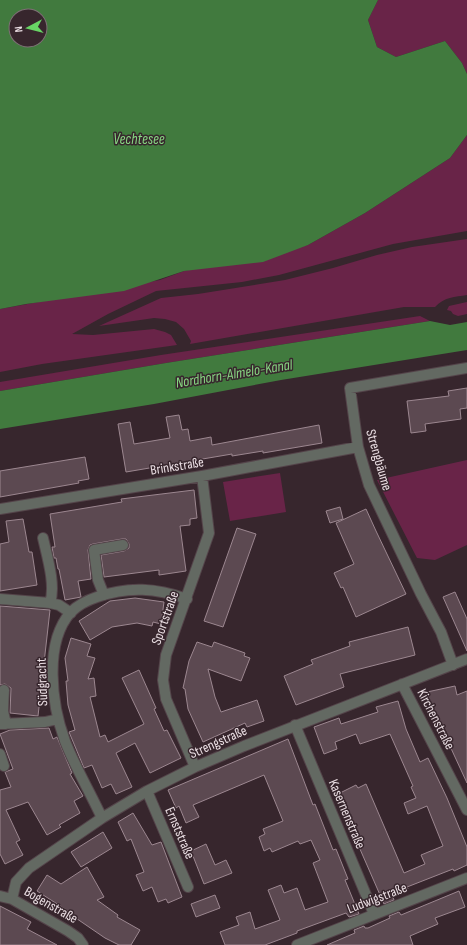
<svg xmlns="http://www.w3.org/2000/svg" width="467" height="945" viewBox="0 0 467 945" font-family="'Sofia Sans Condensed',sans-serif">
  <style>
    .green { fill: #692448 }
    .water { fill: #417a3e; fill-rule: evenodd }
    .building { fill: #5c4951; stroke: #9c8790 }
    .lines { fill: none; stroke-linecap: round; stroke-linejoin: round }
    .minor-casing { stroke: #54444a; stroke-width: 12 }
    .minor { stroke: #636962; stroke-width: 10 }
    .labels { text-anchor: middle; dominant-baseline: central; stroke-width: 3; stroke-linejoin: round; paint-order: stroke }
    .street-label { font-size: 14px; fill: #ebdfe4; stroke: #37262d }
    .water-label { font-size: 15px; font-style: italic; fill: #88d783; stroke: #37262d }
  </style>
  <rect width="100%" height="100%" fill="#37262d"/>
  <path class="green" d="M378,0h89v74l-5,-11 -17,-22 -49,16 -19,-10 -9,-27z
    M467,135v96l-74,13 -114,31 -37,7 -86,9 -48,23 -36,20 21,1 61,-6 11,3 6,3 6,10 -135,19 -42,8v-63l160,-29 24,-9 124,-26 57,-32 85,-55z
    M467,239v56c-12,2 -23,2 -32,12h-31l-214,37 1,-3 -7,-12 -8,-7 -11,-3 -11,-1 -55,8 62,-28 37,-4 87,-14 48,-12 44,-13 35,-8z
    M467,302v12l-9,2 -5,-2 -2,-3 -4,-1 2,-4z
    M420,316l10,5 -264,42 -166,28v-9l161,-27z
    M467,460v85l-32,15 -18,-2 -40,-78z
    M280,473l6,39 -56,9 -7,-39z"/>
  <path class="water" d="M0,0h378l-10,20 9,27 19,10 49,-16 17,22 5,11v61l-17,23 -85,55 -57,32 -45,17 -79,9 -60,20 -98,13 -26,5zM16,16h24v24h-24z
    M430,321l20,4 17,-3v28l-186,30 -127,24 -154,25v-38l166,-28z"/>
  <path class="building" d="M467,388v20l-7,1 1,10 -36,5 1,7 -15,2 -4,-32 42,-5 -1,-5z
    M179,415l3,15 6,-1 2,12 21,-4 1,8 107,-20 3,18 -59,10v-2l-31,5v-2l-106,18 -8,-48 12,-2 4,22 36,-6 -4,-21z
    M85,457l4,22 -11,2 1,2 -79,14v-26z
    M194,490l3,28 -7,1v6l-10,1 6,45 -27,4v-5l-55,7 -3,-22 23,-4 5,-3v-4l-3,-5h-4l-29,5 -3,1 -2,5 3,29 -13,2 3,16 -16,3 -6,-31h-1l-2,-11h-2l-2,-11h3l-5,-33 72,-12 -1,-3z
    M340,507l3,12 -13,4 -4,-12z
    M366,509l10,22 30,63 -50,23 -13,-30 -2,1 -7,-15 20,-9 -18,-41z
    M23,519l6,33h3l5,33 -37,6v-47l9,-2 -3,-21z
    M237,528l19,6 -33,93 -19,-6z
    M455,592l12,27v32l-24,-54z
    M135,598l29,4 -3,22 -8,-2 -1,4 -15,-3 -25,4 -22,13 -11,-19 31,-20z
    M0,606l50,4 -12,106 -28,-3 1,-25 -6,-4 -5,1z
    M408,627l7,28 -75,19 4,13 -48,18 -12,-29 29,-12 -2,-4 39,-14 -1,-4z
    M71,638l20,6 -4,12 8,2 -7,21 6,-1 2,18 -6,1 10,40 5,-2 3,7 36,-18 -22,-46 17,-8 17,38 -2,1 10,22 3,-1 14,28 -31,15 -15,-30 -19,10 16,34 -16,7 -5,-10 -9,4 -10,-23 -8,3 -15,-36 6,-2 -7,-25 -2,-24h2l-3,-23z
    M197,642l15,5 2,-5 31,11 -1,3 6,2 -9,23 -33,-12 7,28 6,15 36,-12 7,21 -17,6 -2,-4 -42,19 -15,-33 -3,-20 -2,-1 6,-27z
    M455,686l2,9 10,-4v92l-36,-78h-1l-3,-13z
    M398,701l8,28 14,33 8,-4 19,40 20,49v18l-13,6 -1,-2 -46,18 1,2 -16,6 2,5 -10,4 -28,-64 2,-1 -20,-45 18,-9 2,3 8,-4 38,89 21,-9 -4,-9 22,-9 -16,-40 -19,8 -4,-11 12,-5 -5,-11 2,-1 -23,-52 -30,10 -4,-10 -21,8 2,7 -13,5 -10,-27 25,-9 2,6 37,-12 -2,-5z
    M49,728l4,11 4,-2 15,36 -2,1 13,22 -9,5 6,12 -21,12 2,2 -14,8 -19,-33 -22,8 14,30 -4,2 7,13 -18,9 -5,-10v-64l11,-3 -6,-15 8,-3 -13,-35 10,-4z
    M288,739l25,66 2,-1 18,46 3,-1 12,30 -3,1 14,34 -10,3 -3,-4 -49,18v2l-32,12h-40l-5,-13 19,-7 -3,-8 14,-5 5,17 25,-9 -12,-30 13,-5 3,8 13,-5 8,22 23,-8 -15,-39 7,-3 -9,-20 -11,4 -2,-3 -26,11 -2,-4 -6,3 -5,-14 6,-3 -2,-5 20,-8 -19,-46 -71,30 6,12 -13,6 -7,-17 -3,2 -8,-18z
    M133,813l19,32 9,-3 21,55 -14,6 -2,-4 -8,3 -6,-15 -9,4 -7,-16 8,-3 -13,-33 -4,2 -9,-19z
    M103,832l9,16 -31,19 -10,-15z
    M206,844l9,21 11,-5 6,13 -28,11 -13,-33z
    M87,867l17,30 -7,3 21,15 -1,2 23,13 -9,15h-12l-14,-7 -38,-26 1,-1 -31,-20 10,-16 14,9z
    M459,891l6,16 -30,11 3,6 -28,12 3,9h-86l28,-12 -1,-3 10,-4 1,2h3l22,-10 -1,-2 10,-4 2,3z
    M215,895l5,13 -24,9 -5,-13z
    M0,906l31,16 -4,7 30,16h-57z"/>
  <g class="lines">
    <defs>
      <path id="minor" d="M0,509l202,-33 156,-29
        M43,538c4,18 13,47 7,65
        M104,595l-6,-15 -4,-30 29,-5
        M0,599l50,4 9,2 12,8
        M453,665l-12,-33 -20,-38 -52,-109 -11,-38 -8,-59 117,-20
        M402,684l65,126
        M4,690l-1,21 3,13
        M0,724l45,-2 13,-3
        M295,725l79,189
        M0,754l4,12
        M195,767l-29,-68 -3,-19 3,-25 43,-122 -7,-57
        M147,791l41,96
        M102,818c-12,-26 -27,-51 -37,-77 -13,-35 -22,-98 6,-129 7,-7 17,-12 26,-15 32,-11 59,-9 90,2
        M0,896l12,3 56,32 10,7 5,7
        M12,899l4,-17 13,-14 73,-50 45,-27 48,-24 49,-21 223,-87
        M297,945l170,-67"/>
    </defs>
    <use href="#minor" class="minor-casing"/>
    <use href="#minor" class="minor"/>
  </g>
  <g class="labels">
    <g class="street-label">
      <text transform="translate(379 460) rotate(74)">Strengbäume</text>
      <text transform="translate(177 466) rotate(-9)">Brinkstraße</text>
      <text transform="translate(165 618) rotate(-70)">Sportstraße</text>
      <text transform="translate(42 682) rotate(-92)">Südgracht</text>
      <text transform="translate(436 719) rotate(63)">Kirchenstraße</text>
      <text transform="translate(218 742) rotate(-24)">Strengstraße</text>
      <text transform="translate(347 814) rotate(67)">Kasernenstraße</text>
      <text transform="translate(180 833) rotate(67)">Ernststraße</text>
      <text transform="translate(377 898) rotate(-21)">Ludwigstraße</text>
      <text transform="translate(51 905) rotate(30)">Bogenstraße</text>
    </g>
    <g class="water-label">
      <text x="139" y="139">Vechtesee</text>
      <text transform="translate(234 374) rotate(-9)">Nordhorn-Almelo-Kanal</text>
    </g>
  </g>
  <g transform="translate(28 28) rotate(263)"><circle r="19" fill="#37262d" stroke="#7f7076"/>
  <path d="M0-3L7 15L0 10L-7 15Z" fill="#68d465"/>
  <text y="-6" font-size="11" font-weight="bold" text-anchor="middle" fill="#ebdfe4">N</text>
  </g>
</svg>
